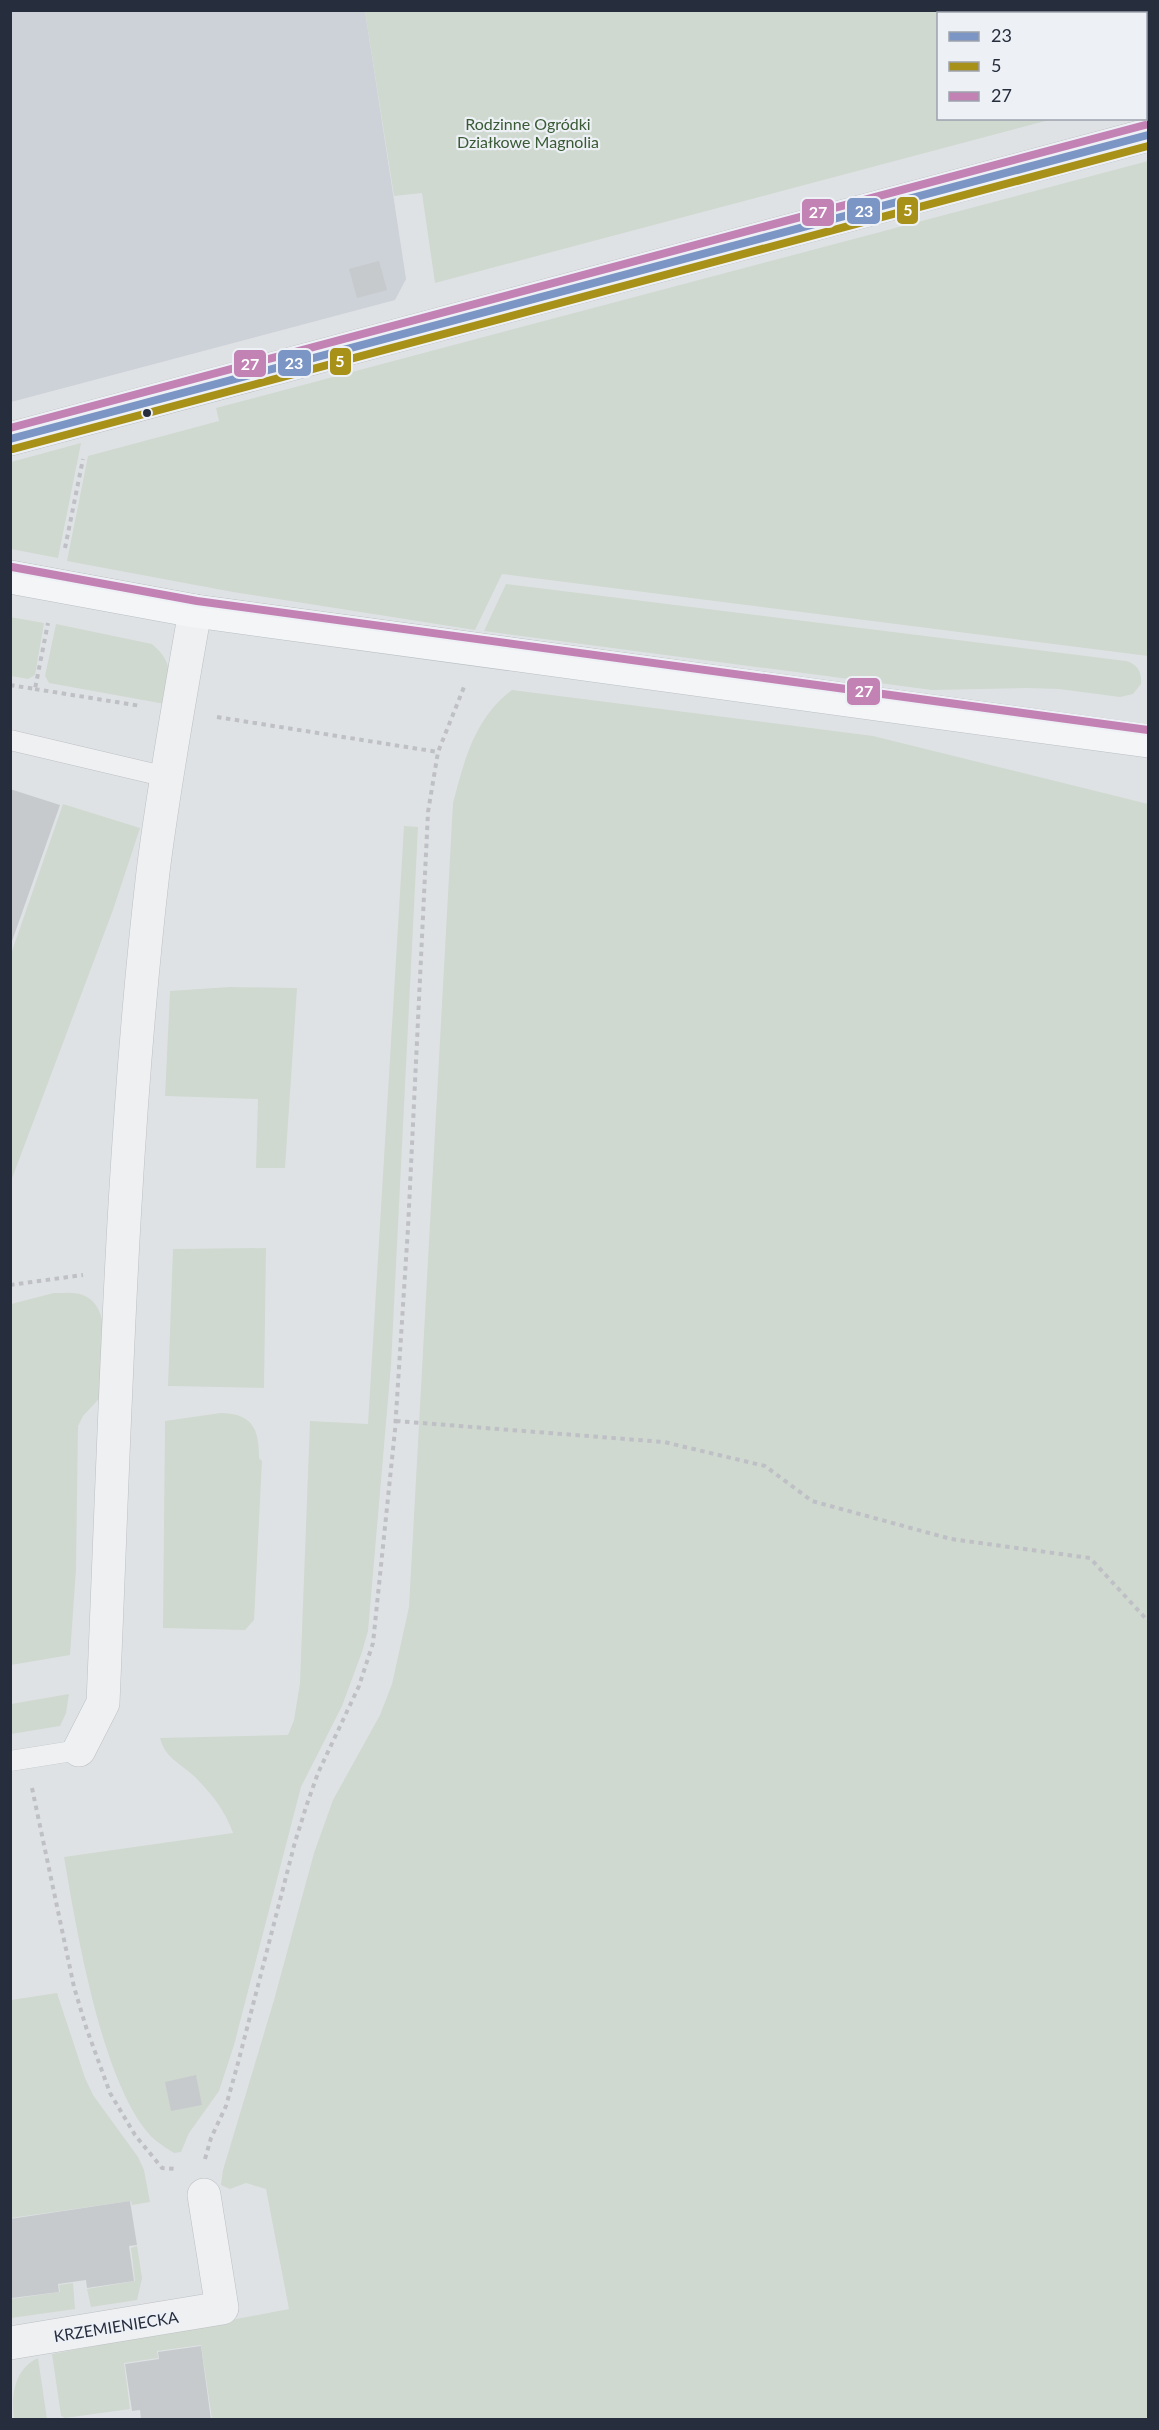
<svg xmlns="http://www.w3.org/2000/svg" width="1159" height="2430" viewBox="0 0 1159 2430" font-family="Lato,sans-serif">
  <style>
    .built { fill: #cdd1d8 }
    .green { fill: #cfd9d0 }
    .building { fill: #c7cacd }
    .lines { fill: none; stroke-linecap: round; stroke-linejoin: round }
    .service-casing { stroke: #bdc0c3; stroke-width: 21 }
    .minor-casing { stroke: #bdc0c3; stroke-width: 34 }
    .primary-casing { stroke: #bbbfc3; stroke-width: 34 }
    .path { stroke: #bfc0c5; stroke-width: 4; stroke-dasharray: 4.5 4.5; stroke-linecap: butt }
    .service { stroke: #eff0f2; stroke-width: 20 }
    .minor { stroke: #eff0f2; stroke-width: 33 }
    .primary { stroke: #f3f5f6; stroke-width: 33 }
    .bus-1-casing { stroke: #edf0f5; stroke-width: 12 }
    .bus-2-casing { stroke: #edf0f5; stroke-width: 12 }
    .bus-3-casing { stroke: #edf0f5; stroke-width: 12 }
    .bus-1 { stroke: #7b95c5; stroke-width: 8 }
    .bus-2 { stroke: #a89119; stroke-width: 8 }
    .bus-3 { stroke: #c282b4; stroke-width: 8 }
    .bus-dot { fill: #262e3e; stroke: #edf0f5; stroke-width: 2 }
    .labels { text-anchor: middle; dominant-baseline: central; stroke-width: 4.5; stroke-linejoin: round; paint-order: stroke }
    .park-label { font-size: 16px; fill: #395a34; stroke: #edf0f5 }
    .street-label { font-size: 16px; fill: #262e3e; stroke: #edf0f5 }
    .line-badge { stroke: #edf0f5; stroke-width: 2 }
    .badge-label { font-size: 16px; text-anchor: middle; font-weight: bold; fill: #fff }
  </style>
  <rect width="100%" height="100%" fill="#dfe2e5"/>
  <path class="built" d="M11,11h354l41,268 -11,21 -384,102z"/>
  <path class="green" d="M365,11h783v82l-2,1v-80h-208v104l115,1 -618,164 -13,-90 -28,3z
    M1148,161v495l-646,-82 -27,56 -242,-38 -166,-31 21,-105 131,-35 -3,-13z
    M81,443l-23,115 -47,-9v-87z
    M506,584l620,77c12,3 16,12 15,23l-8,10 -13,3 -61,-8 -33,-1 -94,2 -448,-59z
    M10,617l34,6 -9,52 -7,4 -17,-3z
    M56,624l96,20c24,21 16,31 13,60l-116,-21 -4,-7z
    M512,690l361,46 275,68v1615h-936l-11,-74 -44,6 1,7 -34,5 6,46 -65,9 -4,-2 -9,-62 237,-45 -23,-120 -20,-6 -16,6 -9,-4 2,-15 51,-170 40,-147 19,-53 47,-85 12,-31 17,-77 44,-804c11,-42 22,-86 59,-113z
    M63,804l77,24 -27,82 -102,271v-227z
    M404,826l14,1 -27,538 -23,266 -6,21 -20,54 -41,81 -67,258 -15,46 -30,42 -8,19 -7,1c-6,-4 -13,-8 -19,-13 -52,-47 -79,-213 -91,-283l169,-24c-8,-23 -22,-40 -39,-57 -14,-13 -29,-18 -34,-38l128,-3 6,-15 6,-37 10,-262 58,3z
    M230,987l67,1 -12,180h-29l2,-69 -93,-3 5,-105z
    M266,1248l-2,140 -96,-2 5,-137z
    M54,1293c11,0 23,-2 33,4 24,12 19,70 20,93l-24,26 -5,10 -2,143 -6,86 -59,10v-361z
    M221,1413c32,1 38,16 38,45l3,3 -8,159 -9,10 -82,-2 2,-207z
    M69,1694l-3,19 -6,13 -49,8v-30z
    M57,1993l28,85 8,17 45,62 6,13 6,32 -18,3 -1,-4 -120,17v-218z
    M137,2246l5,32 -5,22 -46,7 -4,-18 48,-8 -4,-33z
    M73,2283l2,26 -64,9v-19l49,-7 -1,-7z
    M38,2358l9,61h-33c-3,-23 0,-50 24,-61z"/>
  <path class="building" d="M379,261l8,29 -30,8 -8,-29z
    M10,789l50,16 -49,139h-1z
    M196,2075l6,30 -31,6 -6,-29z
    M130,2201l7,44 -8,1 5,35 -47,7 -1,-8 -28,4 1,8 -47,6 -2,-79z
    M201,2346l10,74h-70l-1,-10 -8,1 -7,-47 34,-5 -1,-7z"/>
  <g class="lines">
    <defs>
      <path id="service" d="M10,740l157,37
        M10,1761l69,-11"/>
      <path id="minor" d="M10,439l1138,-304
        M79,1750l24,-47c12,-277 18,-555 50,-831 11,-88 27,-175 42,-261
        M10,2343l212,-35 -18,-113"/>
      <path id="primary" d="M10,577l185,34 953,130"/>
    </defs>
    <use href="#service" class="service-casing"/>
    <use href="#minor" class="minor-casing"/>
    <use href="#primary" class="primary-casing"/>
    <path class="path" d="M65,548l18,-89
      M10,685l25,4 13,-66
      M35,689l106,17
      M217,717l221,35
      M10,1285l73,-10
      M396,1421l268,21 101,24 47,35 139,38 139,19 58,63
      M32,1788l42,199 12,40 24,66 25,42 27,33 15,1
      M205,2159l6,-21 15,-32 12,-43 57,-221 12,-38 11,-31 41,-87 14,-43 22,-213 13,-202 20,-416 10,-60 26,-65"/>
    <use href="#service" class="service"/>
    <use href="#minor" class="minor"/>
    <use href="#primary" class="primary"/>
    <defs>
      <path id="bus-1" d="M10,439l1138,-304"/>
      <path id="bus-2" d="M13,449l1135,-303"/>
      <path id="bus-3" d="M10,428l1135,-303
        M12,567l185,34 951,129"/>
    </defs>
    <use href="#bus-1" class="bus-1-casing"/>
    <use href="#bus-2" class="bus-2-casing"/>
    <use href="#bus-3" class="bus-3-casing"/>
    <use href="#bus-1" class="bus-1"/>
    <use href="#bus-2" class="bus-2"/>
    <use href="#bus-3" class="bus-3"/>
  </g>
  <circle class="bus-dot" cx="147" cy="413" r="5"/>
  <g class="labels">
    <g class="park-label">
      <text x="528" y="123">Rodzinne Ogródki<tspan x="528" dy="18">Działkowe Magnolia</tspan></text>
    </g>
    <g class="street-label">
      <text transform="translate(116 2326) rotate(-9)">KRZEMIENIECKA</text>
    </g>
  </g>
  <g class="line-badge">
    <rect x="896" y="196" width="23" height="29" rx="6" fill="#a89119"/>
    <rect x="846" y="197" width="35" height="28" rx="6" fill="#7b95c5"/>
    <rect x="801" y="198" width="34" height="29" rx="6" fill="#c282b4"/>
    <rect x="329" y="347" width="23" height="29" rx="6" fill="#a89119"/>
    <rect x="277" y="349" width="35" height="28" rx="6" fill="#7b95c5"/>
    <rect x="233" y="349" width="34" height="29" rx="6" fill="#c282b4"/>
    <rect x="846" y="677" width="35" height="29" rx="6" fill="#c282b4"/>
  </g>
  <g class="badge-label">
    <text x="908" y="216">5</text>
    <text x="864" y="217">23</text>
    <text x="818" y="218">27</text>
    <text x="340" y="367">5</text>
    <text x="294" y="369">23</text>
    <text x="250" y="370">27</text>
    <text x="864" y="697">27</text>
  </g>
  <rect width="1159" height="2430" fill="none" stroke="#262e3e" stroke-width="24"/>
  <rect x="937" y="12" width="210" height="108" fill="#edf0f5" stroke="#9da2ac" stroke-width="1.5"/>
  <rect x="949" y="32" width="30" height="9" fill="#7b95c5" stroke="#9da2ac" stroke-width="1.5"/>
  <text x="991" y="42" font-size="18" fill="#262e3e">23</text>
  <rect x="949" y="62" width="30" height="9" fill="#a89119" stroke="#9da2ac" stroke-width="1.5"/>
  <text x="991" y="72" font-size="18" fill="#262e3e">5</text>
  <rect x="949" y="92" width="30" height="9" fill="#c282b4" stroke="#9da2ac" stroke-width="1.5"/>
  <text x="991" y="102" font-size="18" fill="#262e3e">27</text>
</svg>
